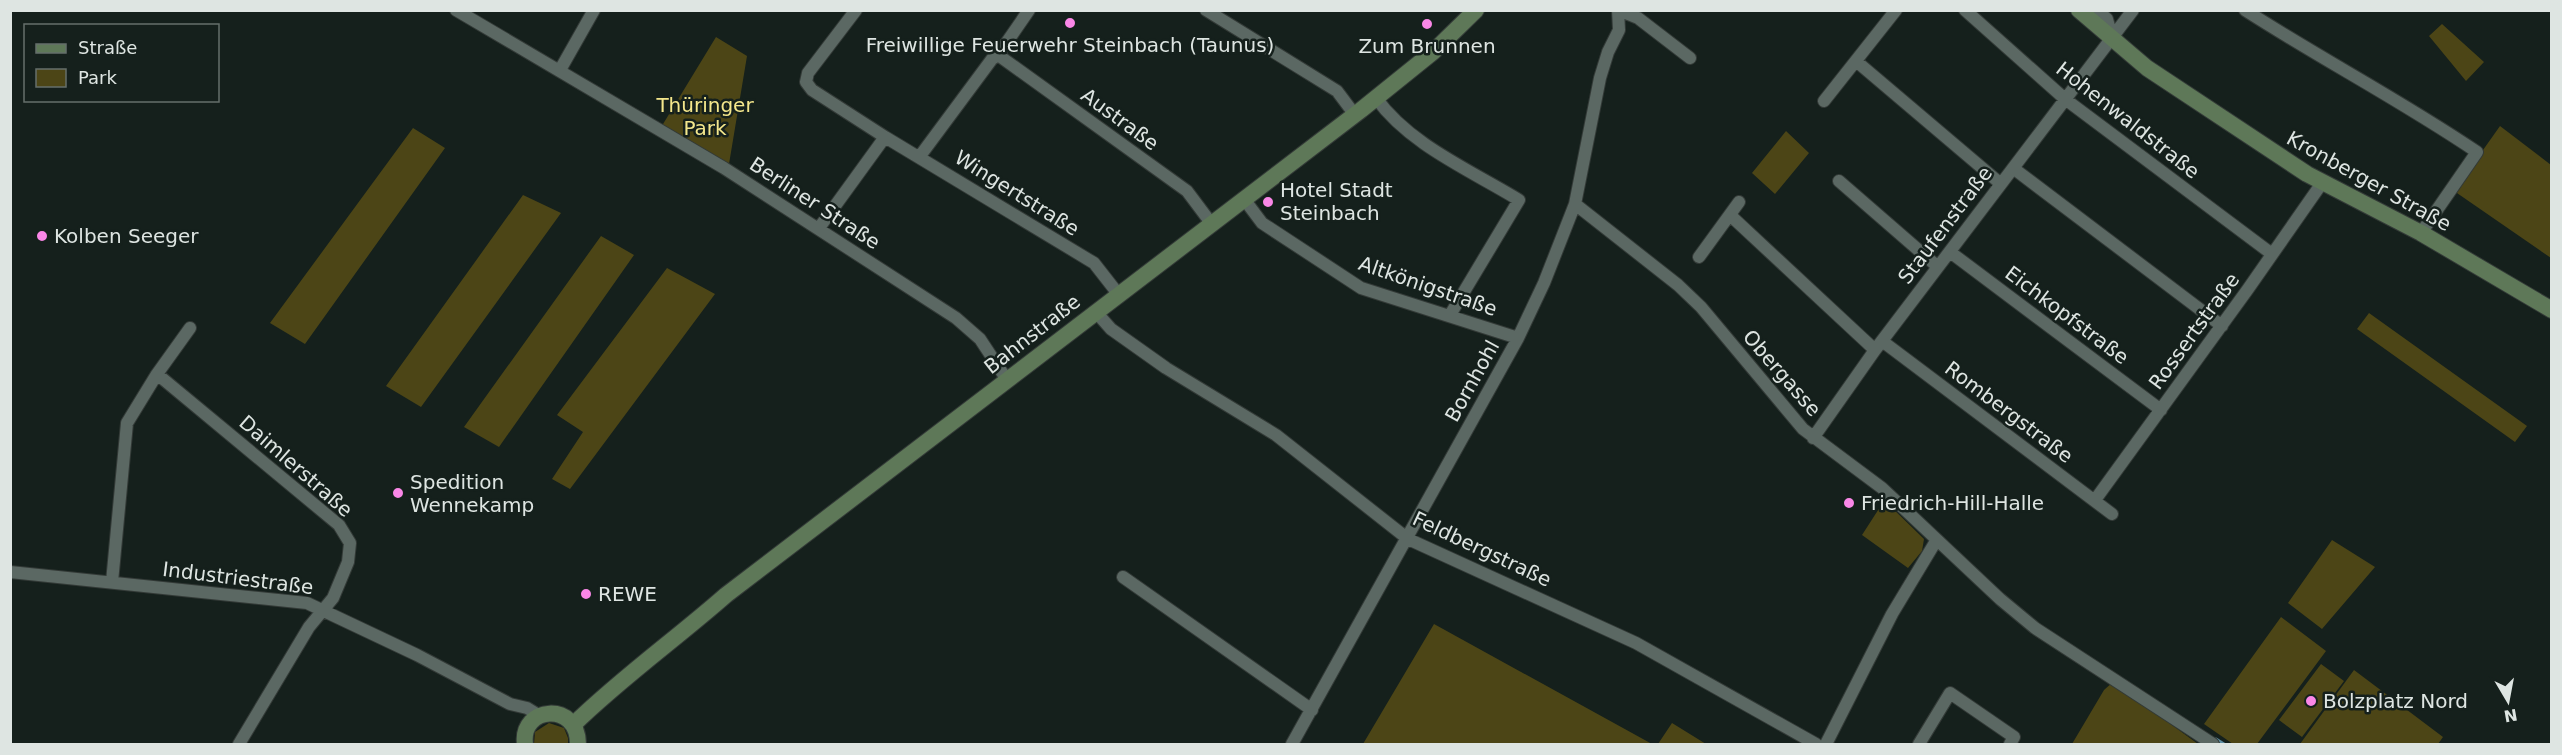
<svg xmlns="http://www.w3.org/2000/svg" width="2562" height="755" viewBox="0 0 2562 755" font-family="'DejaVu Sans',sans-serif">
  <style>
    .green { fill: #4c4516 }
    .lines { fill: none; stroke-linecap: round; stroke-linejoin: round }
    .stream { stroke: #5e8ea3; stroke-width: 3 }
    .street-casing { stroke: #333a37; stroke-width: 14 }
    .secondary-casing { stroke: #333a37; stroke-width: 18 }
    .street { stroke: #5b6863; stroke-width: 12 }
    .secondary { stroke: #5e7858; stroke-width: 16 }
    .poi-dot { fill: #fa87e7; stroke: #15201c; stroke-width: 2 }
    .labels { text-anchor: middle; dominant-baseline: central; stroke-width: 5; stroke-linejoin: round; paint-order: stroke }
    .poi-label { font-size: 20px; fill: #dee5e2; stroke: #15201c; text-anchor: start }
    .park-label { font-size: 20px; fill: #f4e78c; stroke: #15201c }
    .street-label { font-size: 20px; fill: #dee5e2; stroke: #15201c }
  </style>
  <rect width="100%" height="100%" fill="#15201c"/>
  <path class="green" d="M2442,24l42,38 -18,19 -37,-45z
    M716,37l31,19 -19,114 -68,-41z
    M2500,126l51,39v93l-97,-67z
    M413,128l32,20 -140,196 -35,-21z
    M1786,131l23,22 -34,41 -23,-21z
    M523,195l38,18 -140,194 -35,-21z
    M601,236l33,19 -135,192 -35,-20z
    M667,268l48,26 -145,195 -18,-10 31,-47 -26,-17z
    M2369,313l158,113 -12,16 -158,-113z
    M1886,502l38,37 -2,12 -14,17 -46,-33 20,-31z
    M2332,540l43,27 -53,62 -34,-26z
    M2281,617l45,34 -69,93h-24l-29,-20z
    M1434,624l218,120h-289z
    M2321,664l23,17 -42,56 -23,-17z
    M2354,670l89,67 -5,7h-138z
    M2113,682l85,62h-126l32,-54z
    M549,723l15,5 4,10v6h-34l1,-12z
    M1672,723l34,21h-48z"/>
  <g class="lines">
    <path class="stream" d="M2216,739l8,5"/>
    <defs>
      <path id="street" d="M456,10l268,158 232,150 24,21 27,41
        M856,10l-48,63 -2,9 6,8 73,47 209,126 25,32
        M1206,10l131,81 18,24
        M1965,10l100,89 207,155
        M2097,10l10,9 5,18
        M2245,10c76,49 157,91 232,142l-56,81
        M998,55l189,136 24,32
        M1856,61l145,123
        M560,70l34,-60
        M1376,98c34,47 94,72 143,102l-69,115
        M1824,101l72,-91
        M920,156l72,-97 6,-4 31,-45
        M2013,168l209,158
        M1839,181l99,86
        M1244,199l18,24 99,65 157,50
        M1575,204l103,81 23,22 102,122 79,59 118,111 35,29 178,116
        M1731,216l144,134
        M819,228l66,-91
        M1950,252l211,158
        M1699,257l40,-55
        M1096,312l15,17 55,39 110,67 132,104 228,104 180,101
        M1882,341l230,173
        M157,374l33,-46
        M1813,438l62,-88 258,-340
        M2095,500l153,-211 74,-106
        M10,572l297,31 110,52 93,49 17,4 13,8
        M1123,577l189,133
        M112,582l15,-159 30,-49 182,151 11,18 -2,19 -15,36 -24,29 -70,117
        M1292,744l226,-406 26,-55 31,-79 25,-126 8,-26 11,-22 -1,-20 20,8 52,40
        M1826,744l66,-130 44,-73
        M1919,744l31,-51 64,44 -4,7"/>
      <path id="secondary" d="M2079,10l68,58 160,106 114,59 131,77
        M573,725c48,-47 103,-86 153,-130l635,-485 72,-58 43,-42
        M525,744c-5,-38 53,-43 53,0"/>
    </defs>
    <use href="#street" class="street-casing"/>
    <use href="#secondary" class="secondary-casing"/>
    <use href="#street" class="street"/>
    <use href="#secondary" class="secondary"/>
  </g>
  <g class="poi-dot">
    <circle cx="1070" cy="23" r="6"/>
    <circle cx="1427" cy="24" r="6"/>
    <circle cx="1268" cy="202" r="6"/>
    <circle cx="42" cy="236" r="6"/>
    <circle cx="398" cy="493" r="6"/>
    <circle cx="1849" cy="503" r="6"/>
    <circle cx="586" cy="594" r="6"/>
    <circle cx="2311" cy="701" r="6"/>
  </g>
  <g class="labels">
    <g class="poi-label">
      <text x="1070" y="45" text-anchor="middle">Freiwillige Feuerwehr Steinbach (Taunus)</text>
      <text x="1427" y="46" text-anchor="middle">Zum Brunnen</text>
      <text x="1280" y="190">Hotel Stadt<tspan x="1280" dy="23">Steinbach</tspan></text>
      <text x="54" y="236">Kolben Seeger</text>
      <text x="410" y="482">Spedition<tspan x="410" dy="23">Wennekamp</tspan></text>
      <text x="1861" y="503">Friedrich-Hill-Halle</text>
      <text x="598" y="594">REWE</text>
      <text x="2323" y="701">Bolzplatz Nord</text>
    </g>
    <g class="park-label">
      <text x="705" y="105">Thüringer<tspan x="705" dy="23">Park</tspan></text>
    </g>
    <g class="street-label">
      <text transform="translate(1120 119) rotate(36)">Austraße</text>
      <text transform="translate(2128 120) rotate(38)">Hohenwaldstraße</text>
      <text transform="translate(2369 181) rotate(29)">Kronberger Straße</text>
      <text transform="translate(1017 193) rotate(32)">Wingertstraße</text>
      <text transform="translate(815 203) rotate(33)">Berliner Straße</text>
      <text transform="translate(1945 225) rotate(-53)">Staufenstraße</text>
      <text transform="translate(1428 286) rotate(19)">Altkönigstraße</text>
      <text transform="translate(2067 315) rotate(37)">Eichkopfstraße</text>
      <text transform="translate(2194 331) rotate(-54)">Rossertstraße</text>
      <text transform="translate(1032 334) rotate(-38)">Bahnstraße</text>
      <text transform="translate(1782 373) rotate(49)">Obergasse</text>
      <text transform="translate(1472 381) rotate(-61)">Bornhohl</text>
      <text transform="translate(2009 412) rotate(37)">Rombergstraße</text>
      <text transform="translate(296 466) rotate(41)">Daimlerstraße</text>
      <text transform="translate(1482 549) rotate(25)">Feldbergstraße</text>
      <text transform="translate(238 578) rotate(7)">Industriestraße</text>
    </g>
  </g>
  <rect width="2562" height="755" fill="none" stroke="#dee5e2" stroke-width="24"/>
  <rect x="24" y="24" width="195" height="78" fill="#15201c" stroke="#656f6b" stroke-width="1.5"/>
  <rect x="36" y="44" width="30" height="9" fill="#5e7858" stroke="#656f6b" stroke-width="1.5"/>
  <text x="78" y="54" font-size="18" fill="#dee5e2">Straße</text>
  <rect x="36" y="69" width="30" height="18" fill="#4c4516" stroke="#656f6b" stroke-width="1.5"/>
  <text x="78" y="84" font-size="18" fill="#dee5e2">Park</text>
  <g transform="translate(2508 701) rotate(170)" stroke="#15201c" stroke-width="4.5" paint-order="stroke">
  <path d="M0-4.5L10 22L0 15L-10 22Z" fill="#dee5e2"/>
  <text y="-9" font-size="16" font-weight="bold" text-anchor="middle" fill="#dee5e2">N</text>
  </g>
</svg>
